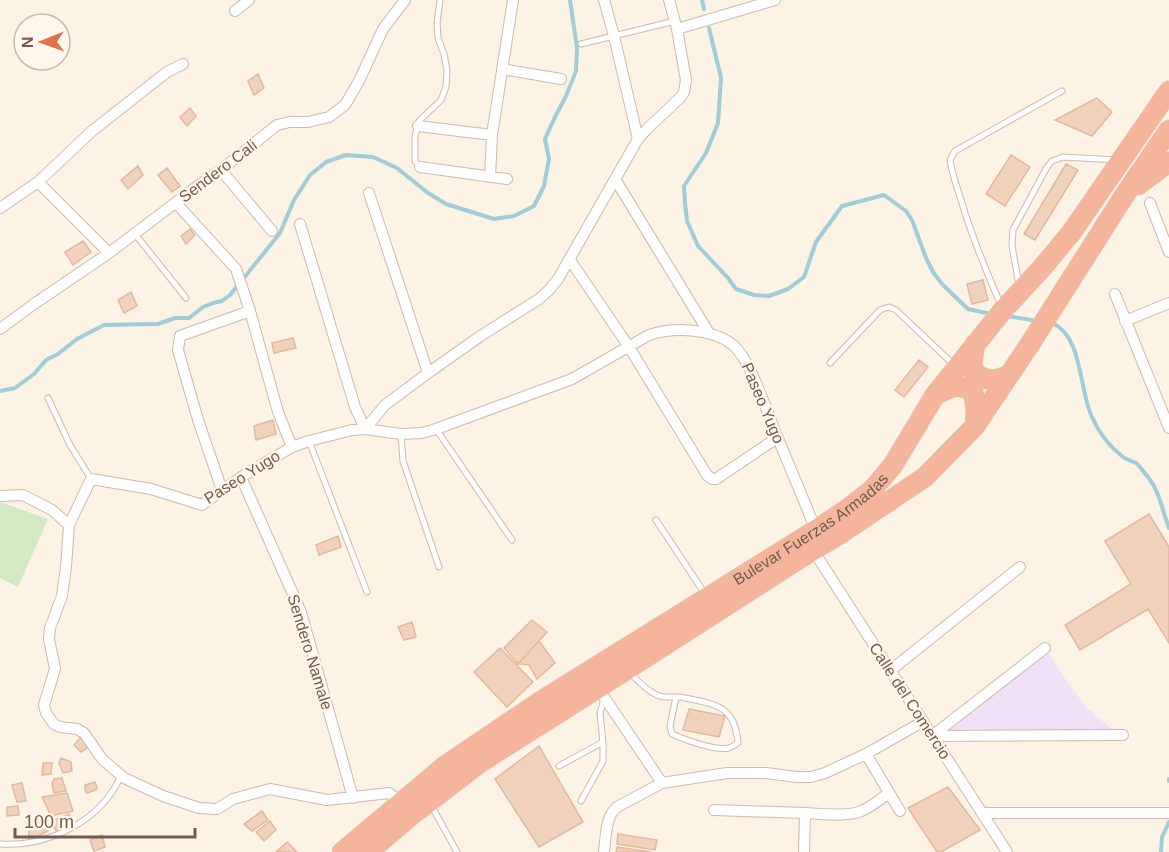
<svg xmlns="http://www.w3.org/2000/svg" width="1169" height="852" viewBox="0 0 1169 852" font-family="Arial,sans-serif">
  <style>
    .education { fill: #f0e1f8 }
    .green { fill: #d2e9c3 }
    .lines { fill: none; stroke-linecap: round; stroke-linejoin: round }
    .stream { stroke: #a0cdd6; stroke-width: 4 }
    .building { fill: #f1d2bd; stroke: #e3b99e; stroke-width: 1.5 }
    .lane-casing { stroke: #cdbbab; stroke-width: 7 }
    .street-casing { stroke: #cdbbab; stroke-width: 12 }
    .highway-casing { stroke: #d8d1cd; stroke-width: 21 }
    .lane { stroke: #fff; stroke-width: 5 }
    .street { stroke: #fff; stroke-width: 10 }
    .highway { stroke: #f5b59d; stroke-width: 20 }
    .labels { text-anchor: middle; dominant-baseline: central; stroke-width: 4.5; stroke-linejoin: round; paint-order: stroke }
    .street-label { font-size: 16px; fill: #745a4b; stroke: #fff7eb }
  </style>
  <rect width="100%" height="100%" fill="#fcf3e5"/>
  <path class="education" d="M1047,651l19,29 20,27 27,23 -168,2z"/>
  <path class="green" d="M0,502l48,17 -30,68 -18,-9z"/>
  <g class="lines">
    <path class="stream" d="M702,0l2,9
      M709,28l12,50 -3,45 -12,30 -22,33 1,17 2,18 11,25 30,32 8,11 18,6 15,1 19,-7 16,-12 12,-35 26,-36 42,-11 22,16 6,9 14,38 7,14 10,13 25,24 23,5
      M243,279l37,-46 14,-33 16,-25 16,-13 20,-7 27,2 24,11 31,25 18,11 48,15 20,-3 20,-10 10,-20 5,-27 -4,-20 9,-20 12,-23 10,-25 1,-23 -7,-48
      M1007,316l31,5
      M1052,323c31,13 27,68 40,94 7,16 18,30 31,40 4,3 9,4 13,6 4,3 8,10 12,14 12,15 14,33 21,51
      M0,391l15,-3 19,-14 12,-14 12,-6 19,-15 27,-14 54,-1 17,-6h14l14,-11 10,-4 9,-2 8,-6 8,-10
      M1169,779v2
      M1161,852l1,-15 7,-15"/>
  </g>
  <path class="building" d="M258,74l6,14 -10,7 -6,-14z
    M1097,98l15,14 -20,24 -37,-16z
    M190,108l6,8 -9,10 -7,-9z
    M1011,155l19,12 -25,39 -19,-12z
    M1066,164l12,6 -43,70 -11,-6z
    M138,166l5,9 -15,14 -7,-9z
    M167,168l13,18 -8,6 -14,-17z
    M190,229l5,6 -9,9 -5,-8z
    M83,241l8,11 -18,13 -8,-13z
    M983,280l5,20 -16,4 -5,-20z
    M131,292l6,14 -13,7 -6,-13z
    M293,338l3,10 -22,5 -2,-10z
    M919,360l9,7 -24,30 -9,-7z
    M273,420l3,14 -20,6 -2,-14z
    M1149,514l20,33v96l-21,-34 -68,41 -15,-25 66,-41 -26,-43z
    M338,536l3,11 -22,8 -3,-10z
    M532,620l15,12 -29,32 -14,-16z
    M412,622l4,15 -12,3 -6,-13z
    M539,641l16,22 -18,16 -8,-14 -11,-1z
    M500,648l33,34 -26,25 -33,-35z
    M689,709l36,7 -6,21 -36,-7z
    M81,737l7,10 -7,5 -7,-7z
    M539,746l44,76 -44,25 -44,-68z
    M61,758l10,4 1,9 -9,2 -4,-10z
    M43,763h9l-1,11 -9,1z
    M62,778l4,13 -12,2 -2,-9 2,-5z
    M95,782l2,5 -1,3 -9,3 -2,-3v-5z
    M22,783l4,18 -9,1 -5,-17z
    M948,787l32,43 -39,22h-4l-29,-44z
    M67,793l6,18 -22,5 -9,-19z
    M18,806l1,9 -12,1v-9z
    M262,811l6,9 -16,11 -8,-7z
    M69,814l5,10 -18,7 -4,-10z
    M42,818l6,13 -19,10v-18z
    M270,821l6,9 -12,11 -8,-9z
    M618,834l39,6 -2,10 -38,-6z
    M102,835l3,12 -11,4 -4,-11z
    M287,842l10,10h-21z
    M617,847l34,5h-35z"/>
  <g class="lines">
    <defs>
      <path id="lane" d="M581,44l94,-23
        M420,167l-5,-6v-24l4,-16 22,-21 5,-13 1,-17 -3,-16 -6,-16 -1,-15 3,-23
        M135,234l51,64
        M1019,285l-7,-39 1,-16 34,-63 5,-6 11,-4 54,3
        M1001,305c-15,-34 -29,-68 -40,-105 -4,-13 -9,-26 -11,-40l5,-9 107,-60
        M830,363l50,-53 9,-3 7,3 57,54
        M48,398l22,47 21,34
        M436,429l76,111
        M401,434l2,27 36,106
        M309,441l58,151
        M656,520l49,74
        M630,673c9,9 21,22 34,24 5,0 11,0 16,0 32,7 55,6 58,46 -2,1 -6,4 -9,5 -14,3 -44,-8 -57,-14l-2,-8 6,-29
        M559,766l44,-24
        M581,801l22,-40v-19l-3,-29 4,-14
        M431,805l26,47
        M0,844c48,3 102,-23 121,-69"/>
      <path id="street" d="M604,0l10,36 24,103
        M235,11l14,-11
        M677,29l98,-29
        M502,69l59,10
        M418,126l74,9
        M420,167l87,12
        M221,170l51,61
        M490,177l2,-42 21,-135
        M615,179l94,154
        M38,182l71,71
        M369,193l59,180
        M176,203l60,66 14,42 28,101 14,35
        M1150,203l19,49
        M0,208l38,-26 54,-51 75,-59 16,-8
        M300,224l55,183 10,22 20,-24 43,-32 51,-36 60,-38 10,-9 9,-11 80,-140 9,-10 34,-32 3,-5 2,-12 -9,-51 -8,-29
        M570,260l59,87 78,128 5,4h4l61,-41
        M1115,294l54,134
        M1125,321l44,-18
        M0,329l34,-25 75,-51 86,-65 26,-18 56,-45 13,-3h18l21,-5 16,-12 14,-24 24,-52 22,-29
        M241,477l60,135 52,186
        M222,490l-24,-70 -20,-70 2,-14 70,-25
        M0,496l23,-1 29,15 17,15
        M813,550l194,302
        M891,670l129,-103
        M598,688l64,95
        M932,736l191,-1
        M932,736l113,-88
        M866,754l34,57
        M401,802l-12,-9 -62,7 -57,-11 -37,10 -16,10 -18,-1 -36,-12 -39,-18 -22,-19 -18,-26 -7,-4 -17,-2 -6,-3 -8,-11 -2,-8 11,-36 -6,-30 1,-11 12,-32 4,-29 3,-42 22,-46 60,10 51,16 39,-28 51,-30 17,-6 43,-11 13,-1 36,5 21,-1 14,-4 136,-50 77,-44c24,-8 63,-7 84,10 18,15 34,68 44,91 13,32 26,63 39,94
        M714,810l91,3 -1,39
        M805,813c14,1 44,4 56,-2 11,-4 19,-12 28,-18
        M983,813h186
        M604,852c2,-15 1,-35 13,-45l45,-24 65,-10h39l31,4h14l14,-4 41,-19 56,-32"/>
      <g id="highway">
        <path d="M1138,185l31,-23"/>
        <path d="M975,344l-3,19 1,8c13,11 22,11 37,3"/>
        <path d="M936,395c15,-8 21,-12 37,-4l3,19 -1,16"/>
        <path id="s1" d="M342,852l104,-87 95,-64 275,-171 30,-20 27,-21 20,-24 42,-70 68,-85 38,-41 30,-36 98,-142"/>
        <path d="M368,852l45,-38 68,-52 117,-74 215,-138 24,-14 88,-59 50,-51 55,-82 94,-148 45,-66"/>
      </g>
    </defs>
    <use href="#lane" class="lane-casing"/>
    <use href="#street" class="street-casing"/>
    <use href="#highway" class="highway-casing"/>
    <use href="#lane" class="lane"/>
    <use href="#street" class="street"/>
    <use href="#highway" class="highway"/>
  </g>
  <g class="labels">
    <g class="street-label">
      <text transform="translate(218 171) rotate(-37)">Sendero Cali</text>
      <text transform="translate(763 403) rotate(67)">Paseo Yugo</text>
      <text transform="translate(242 477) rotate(-32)">Paseo Yugo</text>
      <text stroke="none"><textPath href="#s1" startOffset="570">Bulevar Fuerzas Armadas</textPath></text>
      <text transform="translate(310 652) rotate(73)">Sendero Namale</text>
      <text transform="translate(910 701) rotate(57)">Calle del Comercio</text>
    </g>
  </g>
  <g transform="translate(42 42) rotate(269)"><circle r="28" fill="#fff7eb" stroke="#c7b8ab" stroke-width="1.5"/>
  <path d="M0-4.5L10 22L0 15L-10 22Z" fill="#e3704d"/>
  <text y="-9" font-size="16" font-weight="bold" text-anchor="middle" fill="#745a4b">N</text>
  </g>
  <path d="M15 828v9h180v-9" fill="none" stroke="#745a4b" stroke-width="3"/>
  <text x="24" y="828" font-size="18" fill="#745a4b" stroke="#fff7eb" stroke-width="4.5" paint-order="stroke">100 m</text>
</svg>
